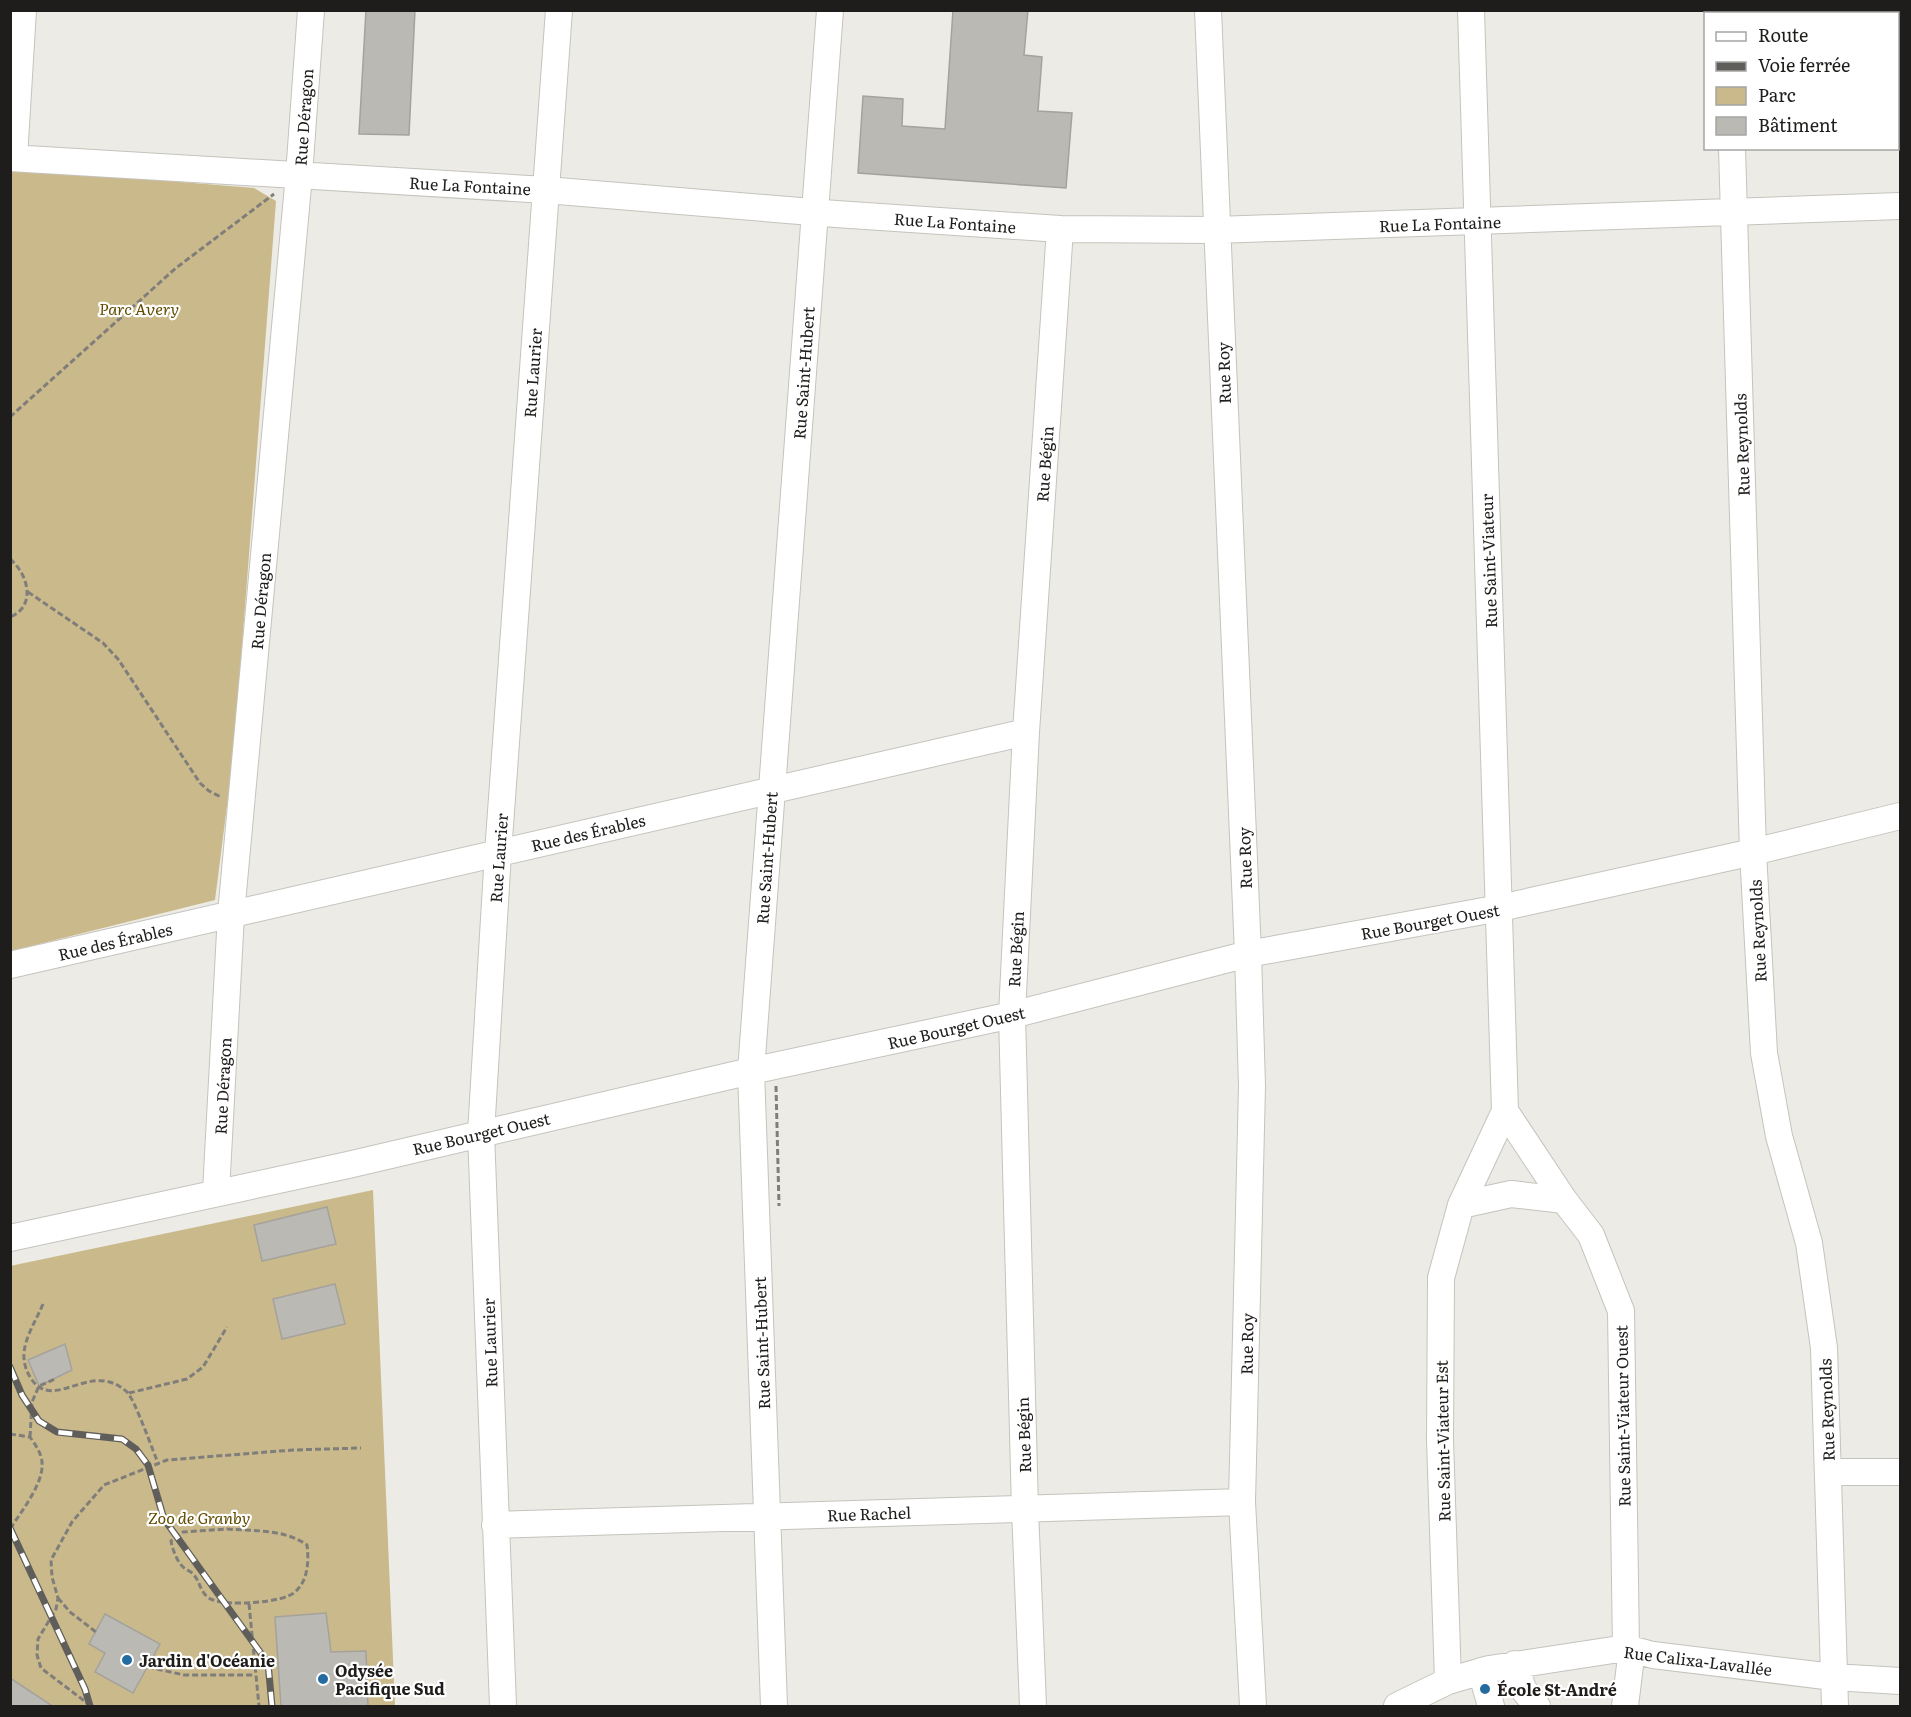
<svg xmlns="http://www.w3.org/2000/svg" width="1911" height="1717" viewBox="0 0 1911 1717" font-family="Literata,serif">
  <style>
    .green { fill: #cab98b }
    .building { fill: #bbb9b3; stroke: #a4a29c; stroke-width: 1.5 }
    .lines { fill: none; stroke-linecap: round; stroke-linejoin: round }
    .minor-casing { stroke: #c5c3bd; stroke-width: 28 }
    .path { stroke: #807e7a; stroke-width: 3; stroke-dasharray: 6 3; stroke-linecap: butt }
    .minor { stroke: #fff; stroke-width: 26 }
    .rail-casing { stroke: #5f5e5b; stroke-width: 7 }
    .rail { stroke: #fff; stroke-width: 4.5; stroke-dasharray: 14; stroke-linecap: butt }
    .poi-dot { fill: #246b9f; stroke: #fff; stroke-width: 2 }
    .labels { text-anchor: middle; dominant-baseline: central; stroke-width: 4.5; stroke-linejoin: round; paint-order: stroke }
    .street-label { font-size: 16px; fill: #1e1d1b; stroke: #fff }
    .park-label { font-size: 16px; font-style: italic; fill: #614c00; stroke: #fff }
    .poi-label { font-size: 16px; font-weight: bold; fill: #1e1d1b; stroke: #fff; text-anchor: start }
  </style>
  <rect width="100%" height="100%" fill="#edebe5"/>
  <path class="green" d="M10,168l244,20 22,13 -42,550 -19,149 -204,51z
    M373,1190l22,516h-384l-1,-440z"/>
  <path class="building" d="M366,10h49l-6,125 -50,-1z
    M953,10h75l-4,45 18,2 -4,54 34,2 -6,75 -208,-15 5,-77 40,3 -1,27 43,3z
    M327,1207l9,37 -74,17 -8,-36z
    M335,1284l10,40 -63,15 -9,-40z
    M65,1344l7,26 -33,16 -11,-26z
    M326,1613l5,39 35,-1 2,56h-87l-6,-90z
    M105,1614l55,30 -27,49 -38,-21 10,-19 -16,-9z
    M10,1678l44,29h-44z"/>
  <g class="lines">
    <defs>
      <path id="minor" d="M1208,10l40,944 4,132 -10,416 11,204
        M1727,10v4
        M1732,148l21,704 11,201 15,83 30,107 15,105 11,358
        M10,158l536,32 290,24 224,15 157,1 683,-24
        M14,158l9,-148
        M10,965l1016,-233
        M1505,1111l59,89 27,35 30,76 5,337
        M216,1192l15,-278 68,-739 12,-165
        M1461,1205l50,-11 53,6
        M10,1238l338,-73 403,-94 261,-56 236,-61 252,-46 253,-56 147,-36
        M1828,1472h72
        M495,1525l747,-23
        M1515,1664l8,25 14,17
        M1481,1671l10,35
        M1448,1681l-8,-241 1,-162 20,-73 44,-94 -34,-1101
        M503,1706l-22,-573 17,-280 61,-843
        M774,1706l-23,-635 79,-1061
        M1033,1706l-8,-197 -13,-494 14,-283 34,-503
        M1397,1706l51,-25 41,-12 137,-21 27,7 180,22 67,4
        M1625,1706l7,-57"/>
    </defs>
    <use href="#minor" class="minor-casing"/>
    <path class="path" d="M10,417l166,-149 98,-74
      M10,559c18,15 27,47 0,58
      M28,592l75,51 15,16 82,124 9,8 12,6
      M776,1086l3,120
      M43,1304c-11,26 -30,49 -11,76 23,32 59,-21 95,12 7,6 26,59 31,71
      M129,1393l58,-14 16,-12 24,-40
      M10,1434l20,3c5,7 12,17 12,26 2,20 -21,49 -32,66
      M30,1437l2,-35 7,-16 16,-7
      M227,1529c26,2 58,0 80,16 2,16 1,36 -12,47 -11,11 -68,14 -82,8 -13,-5 -12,-17 -19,-25 -3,-4 -8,-5 -11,-8 -7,-7 -10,-17 -12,-26l12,-9z
      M58,1598l12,14 26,20
      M249,1604l10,102
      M148,1667l36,8h71
      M91,1706l-50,-38 -4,-13 1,-16 18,-30 2,-11 -6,-21 -1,-17 21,-38 32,-37 63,-25 126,-10 68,-2"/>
    <use href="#minor" class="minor"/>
    <defs>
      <path id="rail" d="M10,1367l12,28 17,26 18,11 65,7 14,10 12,16 16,54 104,144 4,43
        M10,1528l75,161 5,17"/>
    </defs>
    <use href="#rail" class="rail-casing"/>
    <use href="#rail" class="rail"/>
  </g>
  <g class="poi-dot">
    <circle cx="127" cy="1660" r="6"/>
    <circle cx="323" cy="1679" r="6"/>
    <circle cx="1485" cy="1689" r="6"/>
  </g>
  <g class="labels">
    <g class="street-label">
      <text transform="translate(303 117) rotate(-86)">Rue Déragon</text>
      <text transform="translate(470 185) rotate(3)">Rue La Fontaine</text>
      <text transform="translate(955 222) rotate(4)">Rue La Fontaine</text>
      <text transform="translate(1440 223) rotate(-2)">Rue La Fontaine</text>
      <text transform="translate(532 373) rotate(-86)">Rue Laurier</text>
      <text transform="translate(803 373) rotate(-86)">Rue Saint-Hubert</text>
      <text transform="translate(1223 373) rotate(-92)">Rue Roy</text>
      <text transform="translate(1741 445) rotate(-92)">Rue Reynolds</text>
      <text transform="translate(1044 464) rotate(-86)">Rue Bégin</text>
      <text transform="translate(1488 561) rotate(-92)">Rue Saint-Viateur</text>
      <text transform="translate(260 601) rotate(-85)">Rue Déragon</text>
      <text transform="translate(588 832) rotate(-13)">Rue des Érables</text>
      <text transform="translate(498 858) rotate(-86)">Rue Laurier</text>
      <text transform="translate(766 858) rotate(-86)">Rue Saint-Hubert</text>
      <text transform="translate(1244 858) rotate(-92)">Rue Roy</text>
      <text transform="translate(1430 921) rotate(-10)">Rue Bourget Ouest</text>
      <text transform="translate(1757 931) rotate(-93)">Rue Reynolds</text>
      <text transform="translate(115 941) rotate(-13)">Rue des Érables</text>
      <text transform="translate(1015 949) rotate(-87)">Rue Bégin</text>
      <text transform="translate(956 1027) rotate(-13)">Rue Bourget Ouest</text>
      <text transform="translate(222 1086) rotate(-87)">Rue Déragon</text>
      <text transform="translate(481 1133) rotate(-13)">Rue Bourget Ouest</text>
      <text transform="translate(489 1343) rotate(-92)">Rue Laurier</text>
      <text transform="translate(761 1343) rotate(-92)">Rue Saint-Hubert</text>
      <text transform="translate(1246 1344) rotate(-89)">Rue Roy</text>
      <text transform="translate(1826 1410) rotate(-92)">Rue Reynolds</text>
      <text transform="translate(1622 1416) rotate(-91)">Rue Saint-Viateur Ouest</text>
      <text transform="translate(1023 1435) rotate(-92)">Rue Bégin</text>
      <text transform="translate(1442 1441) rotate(-91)">Rue Saint-Viateur Est</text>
      <text transform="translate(869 1513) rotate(-2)">Rue Rachel</text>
      <text transform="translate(1698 1660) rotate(7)">Rue Calixa-Lavallée</text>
    </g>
    <g class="park-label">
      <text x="139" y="308">Parc Avery</text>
      <text x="199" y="1517">Zoo de Granby</text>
    </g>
    <g class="poi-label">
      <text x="139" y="1660">Jardin d'Océanie</text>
      <text x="335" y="1670">Odysée<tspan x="335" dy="18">Pacifique Sud</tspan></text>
      <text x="1497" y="1689">École St-André</text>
    </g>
  </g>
  <rect width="1911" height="1717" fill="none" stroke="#1e1d1b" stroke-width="24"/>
  <rect x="1704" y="12" width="195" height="138" fill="#ffffff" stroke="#a5a5a4" stroke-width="1.5"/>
  <rect x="1716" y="32" width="30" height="9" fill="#ffffff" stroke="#a5a5a4" stroke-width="1.5"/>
  <text x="1758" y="42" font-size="18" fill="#1e1d1b">Route</text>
  <rect x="1716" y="62" width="30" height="9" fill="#5f5e5b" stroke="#a5a5a4" stroke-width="1.5"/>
  <text x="1758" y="72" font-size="18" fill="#1e1d1b">Voie ferrée</text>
  <rect x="1716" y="87" width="30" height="18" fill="#cab98b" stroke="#a5a5a4" stroke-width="1.5"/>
  <text x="1758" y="102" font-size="18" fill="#1e1d1b">Parc</text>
  <rect x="1716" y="117" width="30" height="18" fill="#bbb9b3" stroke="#a5a5a4" stroke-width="1.5"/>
  <text x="1758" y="132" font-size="18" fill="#1e1d1b">Bâtiment</text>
</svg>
